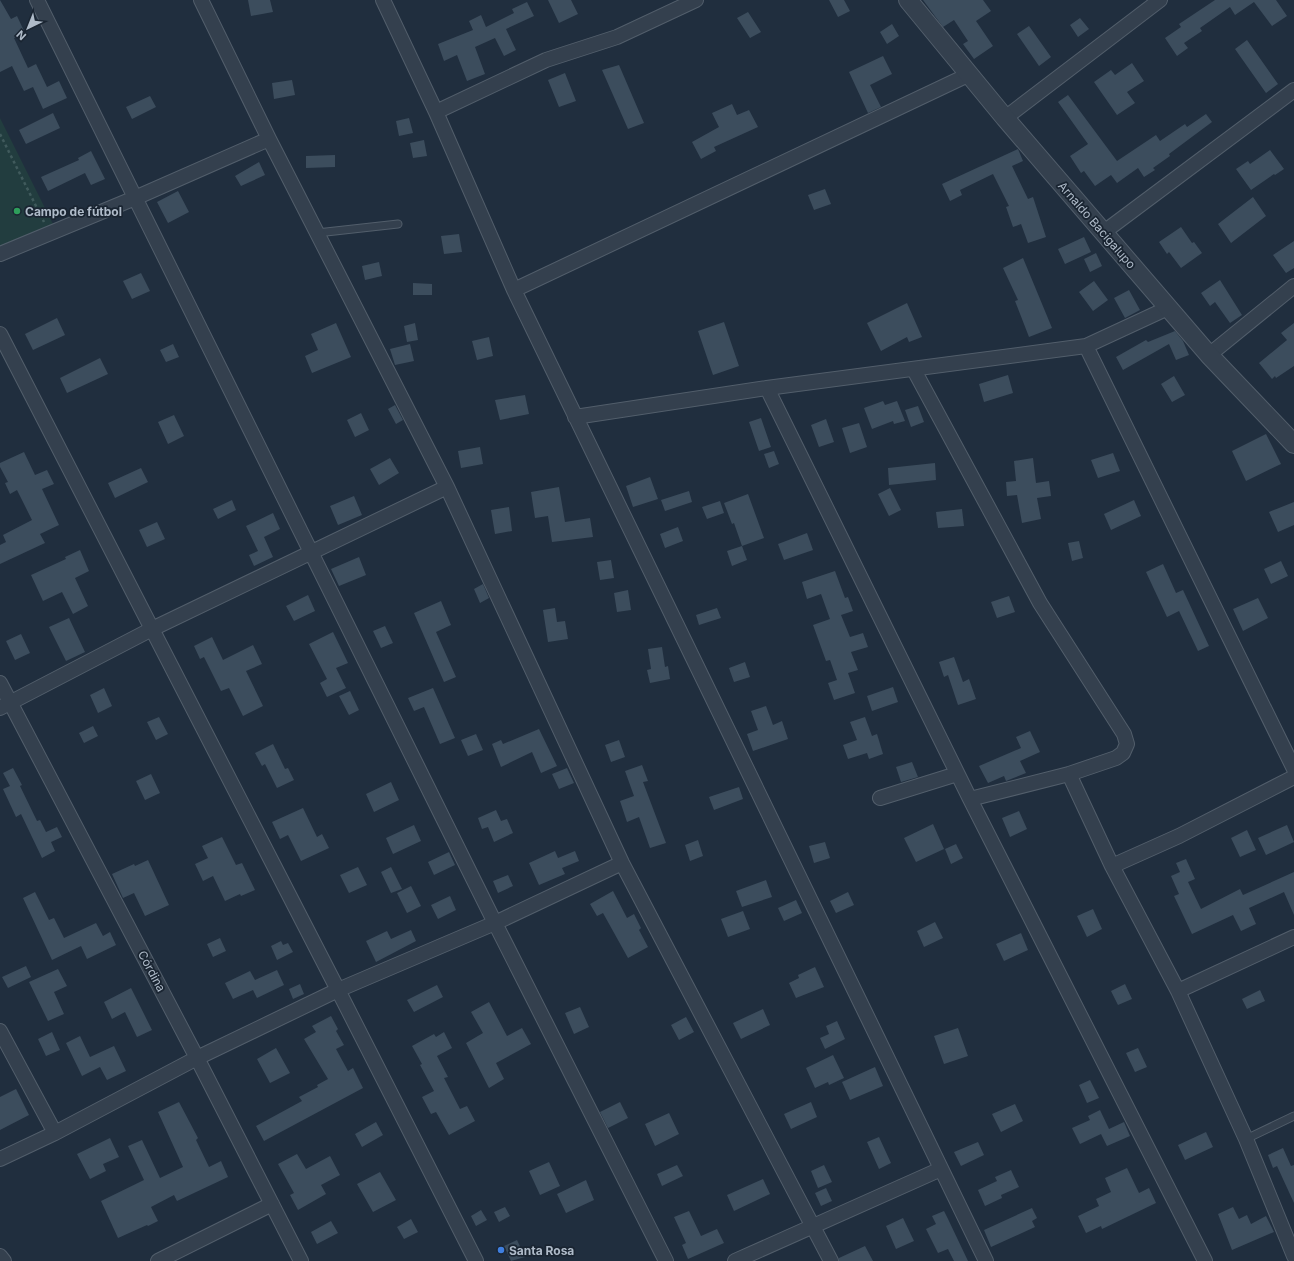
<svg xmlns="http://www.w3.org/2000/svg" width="1294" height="1261" viewBox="0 0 1294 1261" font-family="Inter,sans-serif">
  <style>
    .green { fill: #223d3f }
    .building { fill: #3c4d5d }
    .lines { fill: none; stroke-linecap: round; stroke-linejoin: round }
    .service-casing { stroke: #525e6b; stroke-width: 9 }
    .minor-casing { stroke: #525e6b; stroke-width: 16 }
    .tertiary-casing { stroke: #525e6b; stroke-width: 20 }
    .path { stroke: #405a5c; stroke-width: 2.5; stroke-dasharray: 3 3; stroke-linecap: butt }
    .service { stroke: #34404e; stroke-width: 7 }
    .minor { stroke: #34404e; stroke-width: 14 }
    .tertiary { stroke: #34404e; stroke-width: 18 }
    .leisure-dot { fill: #2e9e5b; stroke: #1a2532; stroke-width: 1.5 }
    .shop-dot { fill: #3f7fe0; stroke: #1a2532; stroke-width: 1.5 }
    .labels { text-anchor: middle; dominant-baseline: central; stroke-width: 3.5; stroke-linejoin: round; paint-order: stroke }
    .poi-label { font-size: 12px; font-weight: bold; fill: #afbbc9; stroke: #1a2532; text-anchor: start }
    .street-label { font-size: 12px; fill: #afbbc9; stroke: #1a2532 }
  </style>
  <rect width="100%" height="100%" fill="#202e3e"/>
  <path class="green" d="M0,118l54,108 -54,23z"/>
  <path class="building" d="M0,0l11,19 6,-3 8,17 -11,5 14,30 8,-4 11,23 12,-6 8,17 -24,11 -10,-22 -9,4 -12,-25 -12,6z
    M248,0h22l3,12 -22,4z
    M548,0h23l7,14 -19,9z
    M829,0h15l6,11 -12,6z
    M923,0h60l8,11 -15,10 17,25 -19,13 -11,-15 5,-3 -14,-21 -11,7z
    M1215,0h61l11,16 -15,10 -18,-24 -19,13 -5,-8 -30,21 2,3 -18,12 4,5 -11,8 -12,-18 16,-11 -2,-3z
    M527,2l7,14 -28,13 10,21 -12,6 -9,-18 -20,9 10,27 -18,7 -10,-26 -13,6 -6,-17 35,-14 -4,-9 12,-6 5,12 28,-14 -2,-4z
    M748,12l13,20 -11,6 -13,-20z
    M1080,18l9,11 -11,8 -8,-12z
    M892,24l7,12 -12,8 -7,-12z
    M1029,26l22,31 -12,9 -22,-32z
    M1247,40l31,44 -12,9 -31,-44z
    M883,56l9,18 -22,11 11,22 -13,6 -19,-41z
    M1132,63l12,18 -17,11 8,11 -18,12 -23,-33 17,-12 4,5z
    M619,65l25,58 -16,6 -26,-59z
    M565,73l11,28 -17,6 -11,-27z
    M292,80l3,15 -21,4 -2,-16z
    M1068,95l49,66 39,-26 4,6 25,-17 2,3 19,-13 6,8 -43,32 1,2 -17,12 2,2 -11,7 -6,-9 -21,15 -6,-8 -16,11 -11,-15 -3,2 -11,-17 18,-12 -30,-42z
    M150,96l6,11 -24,12 -6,-12z
    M732,104l5,11 12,-5 9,17 -44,20 2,4 -15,8 -9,-17 27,-15 -7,-14z
    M53,113l7,15 -34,16 -7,-14z
    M409,118l4,15 -14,3 -3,-15z
    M424,140l3,16 -14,2 -3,-15z
    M1018,149l5,12 -11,5 16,33 5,-2 13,40 -18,6 -7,-19 -8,3 -7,-20 3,-1 -16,-32 -33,16 2,5 -12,6 -8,-17z
    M1270,150l14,19 -9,6 -1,-1 -23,16 -15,-21 12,-8 2,3z
    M91,151l14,28 -14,6 -6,-12 -37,18 -7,-14 38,-17 -1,-2z
    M335,155v12l-29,1v-12z
    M259,162l6,13 -24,11 -6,-10z
    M825,189l6,15 -17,6 -6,-15z
    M178,191l11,21 -21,11 -11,-21z
    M1253,197l13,19 -35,27 -13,-19z
    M1181,227l11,16 2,-1 8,11 -21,15 -12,-16 -2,2 -8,-12z
    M459,234l3,18 -18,2 -3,-18z
    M1084,237l7,15 -26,12 -7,-15z
    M1294,241v27l-8,5 -13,-18z
    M1096,253l6,13 -12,6 -6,-13z
    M1023,258l29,70 -23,9 -14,-36 3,-1 -15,-32z
    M379,262l3,14 -17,4 -3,-14z
    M141,273l9,18 -18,8 -9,-18z
    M1220,280l22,35 -12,8 -15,-21 -5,4 -9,-13z
    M1094,281l14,19 -15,11 -14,-19z
    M413,283l19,1v11h-19z
    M1129,290l11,20 -15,8 -11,-20z
    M907,303l15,34 -13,5 -2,-5 -26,14 -14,-28z
    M57,318l8,17 -32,15 -8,-16z
    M724,322l15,44 -26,9 -15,-44z
    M336,323l15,34 -39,16 -7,-17 13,-6 -7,-16z
    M415,323l3,17 -11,2 -3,-16z
    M1294,323v43l-18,12 -1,-2 -3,3 -13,-16 28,-23 -6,-7z
    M1175,331l8,10 6,14 -13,5 -7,-16 -46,26 -7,-13 30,-17 2,2z
    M489,337l4,19 -16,4 -5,-19z
    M173,344l6,13 -13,5 -6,-12z
    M410,344l4,17 -19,4 -5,-16z
    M100,358l8,16 -41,19 -7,-15z
    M1008,375l5,18 -29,9 -5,-18z
    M1174,376l11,19 -13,7 -11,-18z
    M525,395l4,19 -29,6 -5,-20z
    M883,401l2,4 12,-4 8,20 -11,3 -1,-3 -21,8 -8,-21z
    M395,405l8,15 -7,4 -8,-15z
    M918,406l6,16 -13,5 -6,-17z
    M361,413l8,17 -14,7 -8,-17z
    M174,415l10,21 -16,8 -10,-22z
    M761,418l10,29 -12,4 -10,-29z
    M826,419l8,23 -15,5 -8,-22z
    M859,423l8,24 -17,6 -8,-25z
    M1266,434l15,30 -35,17 -14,-30z
    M480,447l3,17 -22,4 -3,-17z
    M774,451l5,13 -10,4 -5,-14z
    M24,452l11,23 12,-5 7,14 -12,5 17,36 -19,9 5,9 -45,21v-19l6,-3 -3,-7 29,-15 -15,-30 -7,4 -5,-11 3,-1 -8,-15v-4z
    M1113,453l7,18 -22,7 -7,-18z
    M390,458l9,15 -20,12 -9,-16z
    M1033,458l3,25 13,-2 2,15 -14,2 4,21 -19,4 -5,-28 -10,1 -1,-14 10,-1 -2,-20z
    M935,463l1,17 -47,5 -1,-17z
    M141,468l7,14 -33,16 -7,-15z
    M650,477l8,22 -25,8 -7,-21z
    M559,487l6,35 25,-4 3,19 -41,5 -4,-26 -13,2 -4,-26z
    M890,488l11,22 -12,6 -11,-22z
    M689,491l3,11 -27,9 -4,-11z
    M748,494l16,44 -22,8 -8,-23 -2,1 -8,-21z
    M354,496l8,19 -24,10 -8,-19z
    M232,500l4,10 -18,9 -5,-10z
    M1134,500l7,16 -30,14 -7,-16z
    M720,501l4,12 -17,6 -5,-12z
    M1294,502v23l-16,7 -9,-20z
    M509,507l3,24 -17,3 -4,-24z
    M962,509l2,17 -26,2 -2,-16z
    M273,513l7,16 -16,8 9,20 -19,9 -5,-11 9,-4 -12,-25z
    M157,522l8,17 -18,8 -8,-17z
    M678,527l5,14 -18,7 -5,-14z
    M807,533l6,17 -29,10 -6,-16z
    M1079,541l4,17 -11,3 -4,-18z
    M742,546l5,14 -15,6 -5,-15z
    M80,550l9,21 -14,7 13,28 -15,8 -11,-22 -19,9 -12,-26 35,-16 -1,-2z
    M359,557l7,18 -27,11 -8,-17z
    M611,560l3,18 -14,2 -3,-18z
    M1281,561l7,15 -17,8 -7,-15z
    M1163,564l13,29 7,-3 26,56 -11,5 -19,-40 -12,6 -21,-45z
    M835,571l10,27 3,-1 5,14 -12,4 9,22 13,-4 5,14 -17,5 7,18 -10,3 7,20 -21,7 -6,-17 9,-3 -7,-20 -4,1 -13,-36 17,-6 -9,-25 -14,5 -5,-17z
    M483,584l6,14 -9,5 -6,-14z
    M628,590l3,20 -14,2 -3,-19z
    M308,595l7,16 -21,10 -8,-15z
    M1009,596l6,16 -18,6 -6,-16z
    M1258,598l10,20 -25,13 -10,-22z
    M441,601l10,24 -15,7 20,45 -12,5 -30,-69z
    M555,608l2,14 8,-1 3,18 -20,3 -5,-32z
    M717,608l4,10 -22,7 -3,-10z
    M69,618l16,34 -19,9 -17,-34z
    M385,626l8,17 -12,5 -8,-17z
    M333,632l15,31 -12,5 10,20 -19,9 -7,-14 7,-4 -18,-35z
    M21,634l9,19 -15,7 -9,-19z
    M212,637l11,23 30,-15 9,19 -16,7 17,35 -20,10 -14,-28 -8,3 -17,-34 -4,2 -6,-13z
    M662,647l3,20 3,-1 2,13 -20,4 -3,-13 4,-1 -3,-20z
    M954,657l9,25 6,-3 7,20 -18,6 -10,-30 -4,2 -5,-15z
    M745,662l5,15 -16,5 -5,-14z
    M893,687l5,15 -26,9 -5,-15z
    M104,688l8,18 -14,7 -8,-18z
    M433,688l22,50 -15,6 -16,-37 -10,4 -6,-13z
    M350,691l9,19 -10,5 -10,-19z
    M766,706l7,19 9,-4 6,18 -35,12 -6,-17 11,-4 -7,-19z
    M159,717l9,17 -12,6 -9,-18z
    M865,717l7,19 5,-2 6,20 -14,5 -2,-6 -19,6 -5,-14 14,-5 -7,-18z
    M93,726l5,10 -14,7 -5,-10z
    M539,729l18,37 -16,7 -9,-21 -31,15 -9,-23 9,-4 2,4z
    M1030,731l10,21 -20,9 6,12 -20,8 -2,-5 -16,7 -9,-17 42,-18 -5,-11z
    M476,734l7,16 -15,6 -7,-16z
    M619,740l6,17 -14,5 -6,-17z
    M273,744l12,25 3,-1 6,12 -17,8 -12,-24 -3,2 -7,-13z
    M912,762l6,15 -17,5 -5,-15z
    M642,765l6,16 -5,1 23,61 -16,5 -11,-31 -12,5 -7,-21 14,-5 -9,-25z
    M13,768l9,17 -2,1 17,35 3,-1 6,12 11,-5 5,10 -11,5 4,9 -13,7 -21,-44 -5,3 -13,-28 7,-3 -7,-13z
    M567,768l7,15 -15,6 -7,-15z
    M151,774l9,19 -15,7 -9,-19z
    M391,782l8,18 -25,12 -8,-18z
    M739,787l4,12 -29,11 -5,-13z
    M303,808l14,29 5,-3 7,14 -28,13 -13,-26 -8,4 -8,-17z
    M496,810l5,11 6,-2 6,14 -19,9 -6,-15 -6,2 -4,-11z
    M1019,811l8,18 -17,8 -8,-19z
    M933,824l11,25 -28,13 -12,-24z
    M414,825l7,16 -28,13 -7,-16z
    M1287,825l7,17 -28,13 -8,-17z
    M1247,830l9,20 -16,7 -9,-19z
    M222,837l14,28 6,-2 13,27 -14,6 -1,-2 -15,7 -12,-25 -10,5 -8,-17 13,-6 -6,-12z
    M698,840l5,16 -13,5 -5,-16z
    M825,842l5,16 -16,5 -5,-17z
    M956,844l7,14 -12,6 -6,-15z
    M555,851l3,7 17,-7 4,10 -17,7 3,6 -26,11 -10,-22z
    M449,852l6,13 -21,10 -6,-13z
    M1186,859l9,20 -7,3 13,27 39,-20 3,6 51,-23v43l-10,-23 -35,16 7,16 -15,7 -8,-16 -41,19 -18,-38 5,-2 -8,-18 9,-4 -4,-9z
    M148,860l21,45 -24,11 -11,-23 -11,5 -11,-24 22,-10 1,2z
    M358,867l9,18 -18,8 -9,-18z
    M391,867l11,22 -11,4 -10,-21z
    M508,875l5,11 -15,7 -5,-12z
    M766,880l6,17 -30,10 -6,-16z
    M411,886l10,20 -14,7 -10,-20z
    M613,891l14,27 7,-4 7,14 -2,2 9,17 -20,11 -25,-45 -6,3 -7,-12z
    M35,892l14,28 5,-2 10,20 32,-15 7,13 7,-4 6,13 -29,14 -6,-13 -29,14 -29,-62z
    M848,892l6,13 -18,8 -6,-12z
    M450,896l6,14 -18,9 -7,-14z
    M796,900l6,13 -18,8 -6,-13z
    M1093,909l9,20 -15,8 -10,-21z
    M743,911l7,18 -22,8 -7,-18z
    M935,922l8,16 -19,9 -7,-16z
    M411,930l5,11 -40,21 -10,-21 21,-10 4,8z
    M1021,933l7,17 -24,11 -8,-17z
    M220,938l6,13 -13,6 -6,-13z
    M281,941l2,4 5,-2 5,9 -16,8 -6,-14z
    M26,966l5,11 -23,11 -6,-11z
    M815,967l9,20 -28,11 -7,-15 10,-5 -1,-3z
    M58,969l9,17 -13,6 10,22 -16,7 -19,-39z
    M277,970l7,15 -27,13 -4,-8 -20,9 -8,-16 25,-12 5,9z
    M300,984l4,10 -11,5 -4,-10z
    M1125,984l7,15 -14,6 -7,-14z
    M437,985l6,12 -29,15 -7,-12z
    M131,988l21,42 -15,7 -12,-25 -13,7 -8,-17z
    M1260,990l5,11 -18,8 -5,-10z
    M489,1002l18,34 15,-8 9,16 -35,19 8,16 -15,9 -23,-45 17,-10 -12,-21z
    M580,1007l9,20 -15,7 -9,-21z
    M763,1009l7,16 -29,14 -8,-16z
    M331,1016l7,13 -2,2 8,14 -8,4 12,22 5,-3 10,20 -99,53 -8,-15 46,-25 -3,-4 19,-10 -1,-2 11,-6 -24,-40 12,-7 -4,-6z
    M686,1017l8,15 -15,8 -8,-15z
    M837,1021l8,18 -20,10 -5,-11 9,-4 -3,-8z
    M958,1028l10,28 -24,8 -10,-28z
    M52,1032l8,18 -14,6 -8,-17z
    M444,1032l8,16 -15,8 11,21 -4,1 16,31 7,-3 8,15 -26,14 -13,-23 -5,2 -9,-17 12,-6 -14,-26 2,-1 -10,-18 22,-12 2,3z
    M80,1036l10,21 24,-11 12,25 -19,9 -7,-13 -18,9 -16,-33z
    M276,1048l14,25 -20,10 -13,-24z
    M1138,1048l9,19 -12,5 -9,-19z
    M833,1055l11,23 -15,7 -1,-3 -13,6 -9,-20z
    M875,1067l8,19 -33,14 -8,-18z
    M1090,1080l9,18 -12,5 -8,-18z
    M16,1089l13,26 -29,15v-33z
    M179,1102l19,36 -2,2 13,27 12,-6 7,16 -51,24 -3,-6 -23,12 7,14 -10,5 -1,-1 -29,13 -17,-37 43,-21 -16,-34 14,-6 18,38 23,-11 -25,-55z
    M620,1102l8,16 -20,10 -8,-16z
    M811,1102l6,15 -26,12 -7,-15z
    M1015,1104l8,17 -22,11 -9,-18z
    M1100,1110l9,19 15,-7 6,14 -23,10 -6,-12 -21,10 -8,-16 18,-8 -2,-4z
    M669,1113l10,21 -24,12 -10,-22z
    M376,1122l7,13 -21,12 -7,-13z
    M1206,1132l7,15 -28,13 -7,-15z
    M879,1137l12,26 -12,6 -12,-27z
    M110,1138l9,19 -16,7 3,7 -16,8 -13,-25z
    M978,1142l6,13 -23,11 -7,-14z
    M1283,1148l8,18 3,-1v38l-17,-37 -4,2 -5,-13z
    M297,1154l9,15 24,-13 10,19 -19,10 5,9 -28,16 -8,-15 4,-2 -16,-29z
    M549,1162l11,24 -20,9 -11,-24z
    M677,1165l6,11 -21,10 -5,-12z
    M824,1165l8,17 -14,6 -7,-17z
    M1127,1168l12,25 10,-5 7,15 -54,26 -1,-3 -15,7 -8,-17 21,-10 -3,-7 15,-7 -6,-14z
    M1011,1170l8,17 -18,8 1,3 -17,8 -7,-16 19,-9 -2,-4z
    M380,1172l16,28 -23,12 -16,-28z
    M763,1179l7,15 -36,17 -7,-16z
    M586,1180l8,20 -28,13 -9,-19z
    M826,1188l6,13 -11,5 -6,-13z
    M505,1207l5,9 -11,6 -5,-10z
    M1233,1207l6,12 8,-4 4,9 15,-8 8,16 -42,18 -14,-36z
    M1032,1208l5,10 -5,3 3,6 -44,20 -7,-17z
    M481,1210l6,10 -11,6 -5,-10z
    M689,1211l12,25 16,-7 7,14 -36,16 -6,-14 4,-2 -12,-26z
    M944,1211l4,8 20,42h-14l-6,-12 -10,4 -12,-24 10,-5 -4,-8z
    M903,1218l11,23 -18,8 -10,-23z
    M411,1219l7,13 -14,7 -7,-12z
    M331,1221l7,12 -21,11 -6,-12z
    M517,1240l8,17 -14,4 -7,-15z
    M865,1246l8,15h-34v-3z"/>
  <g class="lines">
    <defs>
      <path id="service" d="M317,233l81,-9
        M1246,1139l48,-23"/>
      <path id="minor" d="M37,0l458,923 171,338
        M201,0l68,139 178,348 175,376 209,398
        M383,0l53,112 78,178 472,971
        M436,112l110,-52 71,-23 79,-37
        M1005,118l155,-118
        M1104,232l190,-142
        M0,254l135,-56 134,-59
        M514,290l456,-216
        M0,334l338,656 138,271
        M1086,346l208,423
        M1209,355l85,-69
        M914,370l126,233 84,131 3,10 -4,9 -7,5 -47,16 -99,25
        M767,388l203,411 235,462
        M575,417l192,-29 319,-42 82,-38
        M0,683l197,375 104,203
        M0,708l152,-79 295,-142
        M1069,774l43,92 66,125 68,148 48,117
        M880,798l77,-24
        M1112,866l67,-30 115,-59
        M1178,991l116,-54
        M0,1031l55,102
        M0,1159l55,-26 142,-75 141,-68 157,-67 127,-60
        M0,1256l4,5
        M158,1261l114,-57
        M735,1261l206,-92"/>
      <path id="tertiary" d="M908,0l97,118 204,237 85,89"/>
    </defs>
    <use href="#service" class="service-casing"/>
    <use href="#minor" class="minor-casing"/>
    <use href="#tertiary" class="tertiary-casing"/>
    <path class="path" d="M0,134l44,88"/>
    <use href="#service" class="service"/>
    <use href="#minor" class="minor"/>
    <use href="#tertiary" class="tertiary"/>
  </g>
  <circle class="leisure-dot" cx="17" cy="211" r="4"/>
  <circle class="shop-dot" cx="501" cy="1250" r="4"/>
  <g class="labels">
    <g class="poi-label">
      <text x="25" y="211">Campo de fútbol</text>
      <text x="509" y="1250">Santa Rosa</text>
    </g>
    <g class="street-label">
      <text transform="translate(1097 225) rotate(49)">Arnaldo Bacigalupo</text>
      <text transform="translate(152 971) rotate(62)">Córdina</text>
    </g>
  </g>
  <g transform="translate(28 28) rotate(223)" stroke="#1a2532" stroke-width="3" paint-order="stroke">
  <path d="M0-3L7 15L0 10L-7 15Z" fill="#afbbc9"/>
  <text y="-6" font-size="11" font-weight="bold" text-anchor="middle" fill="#afbbc9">N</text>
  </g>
</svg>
